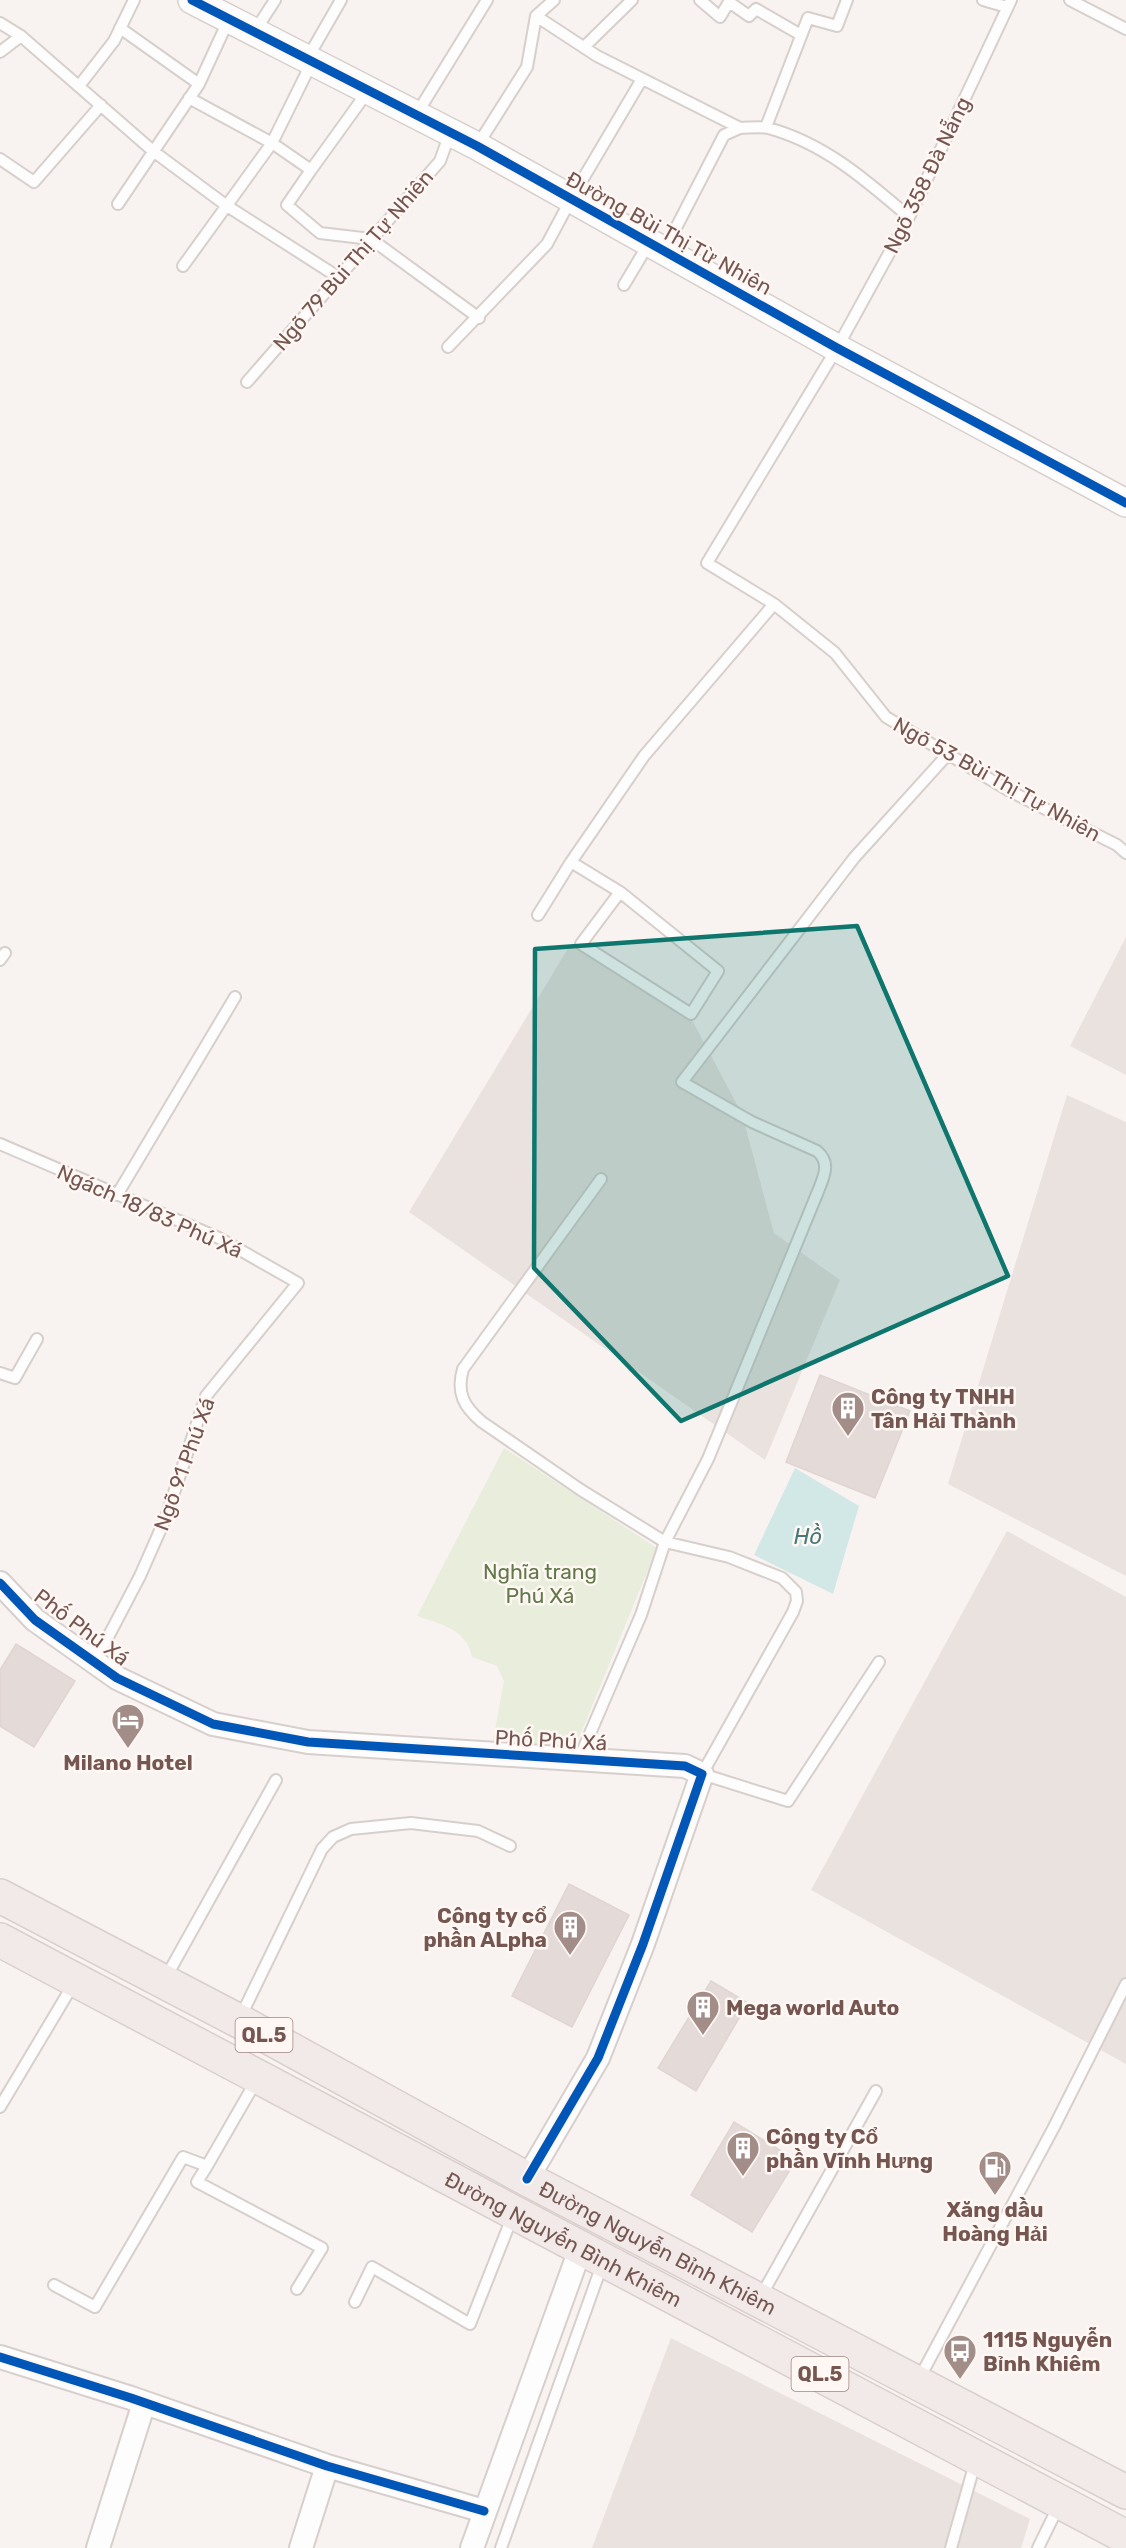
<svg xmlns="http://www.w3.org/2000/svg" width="1126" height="2548" viewBox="0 0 1126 2548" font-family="Rubik,sans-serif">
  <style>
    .industrial { fill: #eae2df }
    .green { fill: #e9eddc }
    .water { fill: #d2e8e6 }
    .building { fill: #e4dad7; stroke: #e0d5d2; stroke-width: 1.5 }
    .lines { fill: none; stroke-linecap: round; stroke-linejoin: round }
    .service-casing { stroke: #d7cfcc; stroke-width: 14 }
    .minor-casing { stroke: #d7cfcc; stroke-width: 26 }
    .tertiary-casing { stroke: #d7cfcc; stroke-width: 30 }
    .trunk-casing { stroke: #d9cfcd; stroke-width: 36 }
    .service { stroke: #fefdfd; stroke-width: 10 }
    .minor { stroke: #fefdfd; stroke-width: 22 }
    .tertiary { stroke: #fefdfd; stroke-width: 27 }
    .trunk { stroke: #f2eae8; stroke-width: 33 }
    .cycleway-casing { stroke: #fef7f3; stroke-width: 13 }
    .cycleway { stroke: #0057b8; stroke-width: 9 }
    .marked { fill: #0f766e; fill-opacity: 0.2; stroke: #0f766e; stroke-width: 4.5; stroke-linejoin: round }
    .labels { text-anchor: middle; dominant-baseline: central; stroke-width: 5; stroke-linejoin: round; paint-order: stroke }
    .shield { fill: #fef7f3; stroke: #9e8682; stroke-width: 1.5 }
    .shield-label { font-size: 20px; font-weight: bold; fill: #755651 }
    .street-label { font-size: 21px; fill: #755651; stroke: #fef7f3 }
    .poi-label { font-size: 21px; font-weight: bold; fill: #755651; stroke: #fef7f3; text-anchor: start }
    .park-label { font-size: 21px; fill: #62794a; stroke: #fef7f3 }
    .water-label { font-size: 22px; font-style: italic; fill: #457876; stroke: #fef7f3 }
  </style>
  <rect width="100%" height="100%" fill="#f8f3f0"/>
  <path class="industrial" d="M1126,937v138l-56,-29z
    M570,945l121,73 51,96 32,119 66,47 -75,180 -356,-248z
    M1067,1095l59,27v454l-178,-92z
    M1007,1531l119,66v467l-315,-174z
    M671,2338l359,181 -9,29h-429z"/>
  <path class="green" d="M504,1448l153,100 -83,202 -81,-9 11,-60 -7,-15 -25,-9c-5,-28 -32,-33 -55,-41z"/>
  <path class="water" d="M795,1468l64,38 -26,88 -79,-39z"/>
  <path class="building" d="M820,1375l90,36 -35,87 -89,-36z
    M16,1644l59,37 -41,66 -34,-21v-56z
    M569,1884l60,31 -57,112 -60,-31z
    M711,1981l37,22 -52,88 -38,-23z
    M734,2122l62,38 -44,72 -61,-37z"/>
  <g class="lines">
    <defs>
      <path id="service" d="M700,0l20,17 9,-15 20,14 7,-7 45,26
        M983,0l24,7
        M1011,0l-102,217 -72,131 -130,215 67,41 61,49 51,64 122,73 109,55 9,8
        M1070,0l56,29
        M536,16l61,40 143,72c8,0 20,-2 28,0 56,15 98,52 141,89
        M0,23l21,13 132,115 74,55 111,71
        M120,28l79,56
        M255,31l20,-31
        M584,47l48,-47
        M0,52l21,-16
        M79,86l35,-45 20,-41
        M189,98l83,45 39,27 -24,35 33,28 51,6 108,79
        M416,115l71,-115
        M766,127l42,-109 29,8 10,-26
        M477,146l50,-79 9,-51 18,-16
        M0,159l34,23 67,-77
        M311,170l57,-79
        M118,204l81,-120 30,-65
        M664,251l60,-116 16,-7
        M183,266l89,-123 39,-79 -4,-5 34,-59
        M624,285l25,-42
        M448,347l99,-103 24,-45 71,-120
        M247,382l193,-221 10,-28
        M571,862l49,30 98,79 -27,43 -110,-70 39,-52
        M538,915l33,-53 73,-106 130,-152
        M0,960l5,-7
        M0,1144l219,94 79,45 -92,113 -40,121 -26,59 -45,86
        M601,1179l-138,190c-7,24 1,38 19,53l99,68 84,52 64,15 53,21 14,14 1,9 -4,11 -91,162 86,27 91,-139
        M117,1195l118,-198
        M0,1373l15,5 22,-39
        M579,1759l62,-144 24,-73 43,-83 111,-270c6,-15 11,-27 -2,-38l-65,-29 -70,-40 172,-224 94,-104
        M165,1979l111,-199
        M240,2018l82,-169 11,-12 18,-8 60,-6 67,8 32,15
        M0,2107l74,-124
        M207,2166l-10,16 125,66 -25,41
        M54,2285l41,22 88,-150 24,9 49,-85
        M761,2296l115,-205
        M355,2302l17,-35 98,57 43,-109
        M919,2379l135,-252 72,-143
        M501,2548l102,-286
        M951,2548l24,-85
        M1038,2548l21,-43"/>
      <path id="minor" d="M0,1583l35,37 82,58 96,46 95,18 377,24 17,8 -59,170 -45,114 -71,121
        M0,2357l131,41 196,68 157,45
        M98,2548l46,-145
        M301,2548l26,-82
        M472,2548l109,-301"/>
      <path id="tertiary" d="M192,0l285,146 360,202 289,155"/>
      <g id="trunk">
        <path id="s1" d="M0,1896l239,125 288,158 599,313"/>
        <path id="s2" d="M0,1940l1126,597"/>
      </g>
    </defs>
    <use href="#service" class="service-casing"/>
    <use href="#minor" class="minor-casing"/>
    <use href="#tertiary" class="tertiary-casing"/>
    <use href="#trunk" class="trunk-casing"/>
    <use href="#service" class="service"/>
    <use href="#minor" class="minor"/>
    <use href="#tertiary" class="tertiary"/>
    <use href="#trunk" class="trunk"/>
    <defs>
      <path id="cycleway" d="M192,0l285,146 360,202 289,155
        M0,1583l35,37 82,58 96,46 95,18 377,24 17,8 -59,170 -45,114 -71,121
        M0,2357l131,41 196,68 157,45"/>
    </defs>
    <use href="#cycleway" class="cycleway-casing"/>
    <use href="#cycleway" class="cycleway"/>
  </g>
  <path class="marked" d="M857,926l151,350 -327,145 -147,-153 1,-319z"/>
  <defs>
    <symbol id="building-pin" viewBox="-11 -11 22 30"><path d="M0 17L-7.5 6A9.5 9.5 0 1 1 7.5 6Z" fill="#a38d89" stroke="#fef7f3"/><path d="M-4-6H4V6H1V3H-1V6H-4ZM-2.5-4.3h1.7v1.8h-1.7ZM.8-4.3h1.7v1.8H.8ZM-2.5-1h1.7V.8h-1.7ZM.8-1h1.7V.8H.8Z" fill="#fff"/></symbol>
    <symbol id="hotel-pin" viewBox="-11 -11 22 30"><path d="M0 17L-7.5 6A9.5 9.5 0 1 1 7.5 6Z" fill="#a38d89" stroke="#fef7f3"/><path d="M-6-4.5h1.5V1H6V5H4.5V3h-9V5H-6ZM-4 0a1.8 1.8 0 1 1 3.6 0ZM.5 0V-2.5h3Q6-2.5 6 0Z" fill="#fff"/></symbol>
    <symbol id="fuel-pin" viewBox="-11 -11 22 30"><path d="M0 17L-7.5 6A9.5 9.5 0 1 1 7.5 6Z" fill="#a38d89" stroke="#fef7f3"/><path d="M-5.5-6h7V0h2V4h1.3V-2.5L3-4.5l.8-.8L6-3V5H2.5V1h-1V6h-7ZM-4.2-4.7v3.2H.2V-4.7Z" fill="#fff"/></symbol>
    <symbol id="bus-pin" viewBox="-11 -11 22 30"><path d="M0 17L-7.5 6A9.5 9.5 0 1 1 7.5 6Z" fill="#a38d89" stroke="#fef7f3"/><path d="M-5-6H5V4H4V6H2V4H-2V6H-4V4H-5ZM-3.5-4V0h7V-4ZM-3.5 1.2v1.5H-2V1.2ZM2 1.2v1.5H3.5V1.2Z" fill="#fff"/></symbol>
  </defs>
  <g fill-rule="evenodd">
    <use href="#building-pin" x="829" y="1389" width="38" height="52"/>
    <use href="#hotel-pin" x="109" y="1701" width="38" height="52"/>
    <use href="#building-pin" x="551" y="1908" width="38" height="52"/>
    <use href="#building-pin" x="684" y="1988" width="38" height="52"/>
    <use href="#building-pin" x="724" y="2129" width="38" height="52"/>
    <use href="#fuel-pin" x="976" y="2148" width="38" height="52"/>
    <use href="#bus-pin" x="941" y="2332" width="38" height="52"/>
  </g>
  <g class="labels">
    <g class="shield">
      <rect x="235.5" y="2018" width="57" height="34" rx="4.5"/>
      <rect x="791.5" y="2357" width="57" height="34" rx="4.5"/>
    </g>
    <g class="shield-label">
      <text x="264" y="2035">QL.5</text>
      <text x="820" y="2374">QL.5</text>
    </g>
    <g class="street-label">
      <text transform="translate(927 175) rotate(-64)">Ngõ 358 Đà Nẵng</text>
      <text transform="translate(669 233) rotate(29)">Đường Bùi Thị Từ Nhiên</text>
      <text transform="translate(353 260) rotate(-49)">Ngõ 79 Bùi Thị Tự Nhiên</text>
      <text transform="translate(997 779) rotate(29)">Ngõ 53 Bùi Thị Tự Nhiên</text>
      <text transform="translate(150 1211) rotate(24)">Ngách 18/83 Phú Xá</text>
      <text transform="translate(184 1464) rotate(-70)">Ngõ 91 Phú Xá</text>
      <text transform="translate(82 1627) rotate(37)">Phố Phú Xá</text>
      <text transform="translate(551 1740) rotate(3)">Phố Phú Xá</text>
      <text stroke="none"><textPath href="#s2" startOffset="638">Đường Nguyễn Bình Khiêm</textPath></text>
      <text stroke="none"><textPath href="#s1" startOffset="746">Đường Nguyễn Bỉnh Khiêm</textPath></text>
    </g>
    <g class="poi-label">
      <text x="871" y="1396">Công ty TNHH<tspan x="871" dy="24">Tân Hải Thành</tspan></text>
      <text x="128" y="1762" text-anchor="middle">Milano Hotel</text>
      <text x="547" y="1915" text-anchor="end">Công ty cổ<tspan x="547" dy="24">phần ALpha</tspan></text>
      <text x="726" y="2007">Mega world Auto</text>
      <text x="766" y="2136">Công ty Cổ<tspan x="766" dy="24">phần Vĩnh Hưng</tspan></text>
      <text x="995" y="2209" text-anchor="middle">Xăng dầu<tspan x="995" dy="24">Hoàng Hải</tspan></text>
      <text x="983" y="2339">1115 Nguyễn<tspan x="983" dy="24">Bỉnh Khiêm</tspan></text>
    </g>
    <g class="park-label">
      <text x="540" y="1571">Nghĩa trang<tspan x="540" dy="24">Phú Xá</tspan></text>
    </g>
    <g class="water-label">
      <text x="808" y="1536">Hồ</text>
    </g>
  </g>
</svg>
